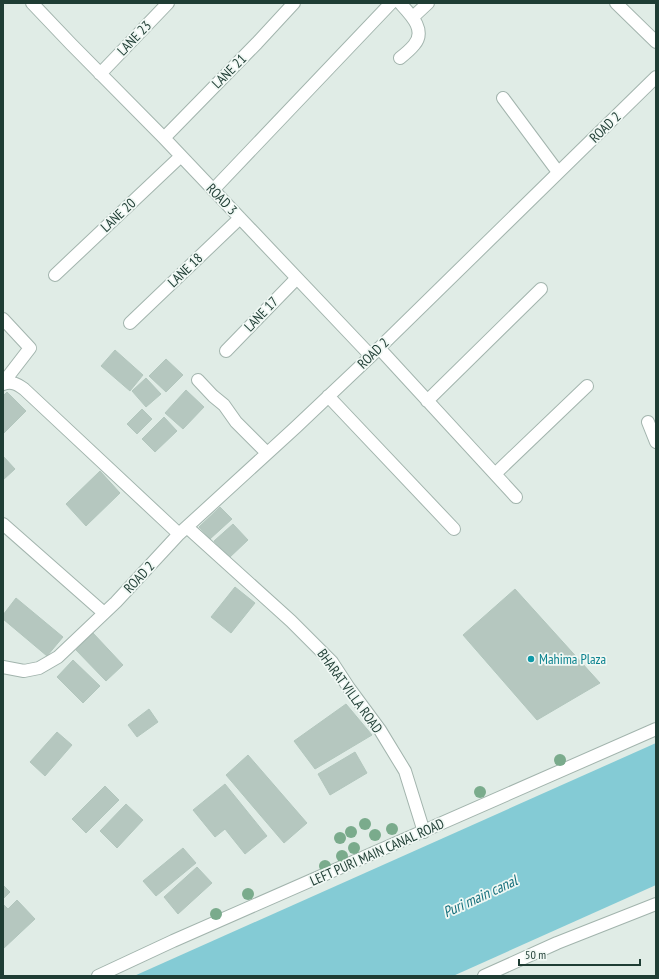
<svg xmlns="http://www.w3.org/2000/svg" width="659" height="979" viewBox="0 0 659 979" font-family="'PT Sans Narrow',sans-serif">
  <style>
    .water { fill: #84cbd5 }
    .building { fill: #b5c7bf; stroke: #b2c6bd }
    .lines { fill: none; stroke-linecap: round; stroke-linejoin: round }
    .minor-casing { stroke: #a2b4ad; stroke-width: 14 }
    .minor { stroke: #fff; stroke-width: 12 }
    .tree { fill: #7aab8c }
    .culture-dot { fill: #0f9aa8; stroke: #f0f8f4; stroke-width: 1.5 }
    .labels { text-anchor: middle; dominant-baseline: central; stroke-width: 3.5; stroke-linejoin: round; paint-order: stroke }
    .street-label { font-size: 14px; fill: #1f3d34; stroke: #f0f8f4 }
    .culture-label { font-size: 14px; fill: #0d838f; stroke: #f0f8f4; text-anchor: start }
    .water-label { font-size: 15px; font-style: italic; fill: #166f7c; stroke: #f0f8f4 }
  </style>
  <rect width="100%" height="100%" fill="#e0ece6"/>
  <path class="water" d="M656,743v142l-203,91h-319z"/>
  <path class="building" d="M115,350l28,25 -13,16 -29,-25z
    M166,359l17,16 -17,17 -17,-16z
    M146,378l15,16 -15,13 -14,-16z
    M186,390l18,17 -21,22 -18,-16z
    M7,392l19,19 -23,23v-38z
    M142,409l10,10 -15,15 -10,-10z
    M164,417l13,14 -22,21 -13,-13z
    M3,456l12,13 -12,11z
    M100,471l20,22 -34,33 -20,-22z
    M220,507l12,12 -22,20 -11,-12z
    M233,524l15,16 -19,18 -15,-17z
    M235,587l20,16 -24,30 -20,-16z
    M515,589l85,94 -63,37 -74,-85z
    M16,598l47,39 -16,19 -44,-37v-4z
    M93,633l30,32 -17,16 -30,-31z
    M73,660l27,26 -17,17 -26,-26z
    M346,704l26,31 -57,34 -21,-28z
    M149,709l9,13 -21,15 -9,-12z
    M57,732l15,13 -27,31 -15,-14z
    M355,752l12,21 -37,22 -12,-21z
    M248,755l59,68 -23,20 -58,-68z
    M225,784l42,52 -22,18 -20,-25 -10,8 -22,-27z
    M105,786l14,14 -33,33 -14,-14z
    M126,804l17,16 -26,28 -17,-17z
    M183,848l13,15 -40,33 -13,-15z
    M197,867l15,16 -34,31 -14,-17z
    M3,885l7,7 -7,7z
    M17,900l18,19 -32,30v-45l5,5z"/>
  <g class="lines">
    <defs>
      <path id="minor" d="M32,3l39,41 93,94 207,218
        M400,3c10,11 27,27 14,42 -4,5 -9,9 -14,13
        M616,3l40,39
        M413,17l15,-14
        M100,74l68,-71
        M503,98l55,74
        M164,138l93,-95 37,-40
        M213,190l178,-187
        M55,275l126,-119
        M3,319l27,29 -27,35
        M130,323l110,-105
        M379,348l137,149
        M226,351l71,-73
        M198,380l15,16 11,9 12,17 31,31
        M3,384c9,-3 14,0 21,5l155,145
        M328,396l126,133
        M427,401l114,-112
        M648,422l8,20
        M495,474l92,-88
        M3,524l101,89
        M187,527l104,94 41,41 17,26 31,42 25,41 19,61
        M3,667l21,4 15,-3 19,-11 58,-55 63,-68 117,-107 75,-71 285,-279
        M98,976l75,-35 483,-212
        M484,976l73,-33 99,-39"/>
    </defs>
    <use href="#minor" class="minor-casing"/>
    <use href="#minor" class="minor"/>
  </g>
  <g class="tree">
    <circle cx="560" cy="760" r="6"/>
    <circle cx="480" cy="792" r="6"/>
    <circle cx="365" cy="824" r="6"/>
    <circle cx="392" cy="829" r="6"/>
    <circle cx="351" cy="832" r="6"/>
    <circle cx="375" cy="835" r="6"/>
    <circle cx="340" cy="838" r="6"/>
    <circle cx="354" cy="848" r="6"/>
    <circle cx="342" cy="856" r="6"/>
    <circle cx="325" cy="866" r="6"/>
    <circle cx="248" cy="894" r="6"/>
    <circle cx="216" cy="914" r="6"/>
  </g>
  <circle class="culture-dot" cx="531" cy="659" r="4"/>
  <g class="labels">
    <g class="street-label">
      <text transform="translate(134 38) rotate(-46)">LANE 23</text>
      <text transform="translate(229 71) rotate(-45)">LANE 21</text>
      <text transform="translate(605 127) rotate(-44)">ROAD 2</text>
      <text transform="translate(222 199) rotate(46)">ROAD 3</text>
      <text transform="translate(118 215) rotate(-43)">LANE 20</text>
      <text transform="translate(185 270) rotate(-44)">LANE 18</text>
      <text transform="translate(261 314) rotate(-46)">LANE 17</text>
      <text transform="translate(373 353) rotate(-44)">ROAD 2</text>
      <text transform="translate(139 577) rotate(-47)">ROAD 2</text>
      <text transform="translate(350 691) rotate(54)">BHARAT VILLA ROAD</text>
      <text transform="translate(377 852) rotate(-24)">LEFT PURI MAIN CANAL ROAD</text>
    </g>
    <g class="culture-label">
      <text x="539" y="659">Mahima Plaza</text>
    </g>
    <g class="water-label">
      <text transform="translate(480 896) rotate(-25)">Puri main canal</text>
    </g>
  </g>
  <rect width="659" height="979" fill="none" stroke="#1f3d34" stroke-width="8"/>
  <path d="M519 959v6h121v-6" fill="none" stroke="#1f3d34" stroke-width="2"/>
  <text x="525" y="959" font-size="12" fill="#1f3d34" stroke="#f0f8f4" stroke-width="3" paint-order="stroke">50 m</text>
</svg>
